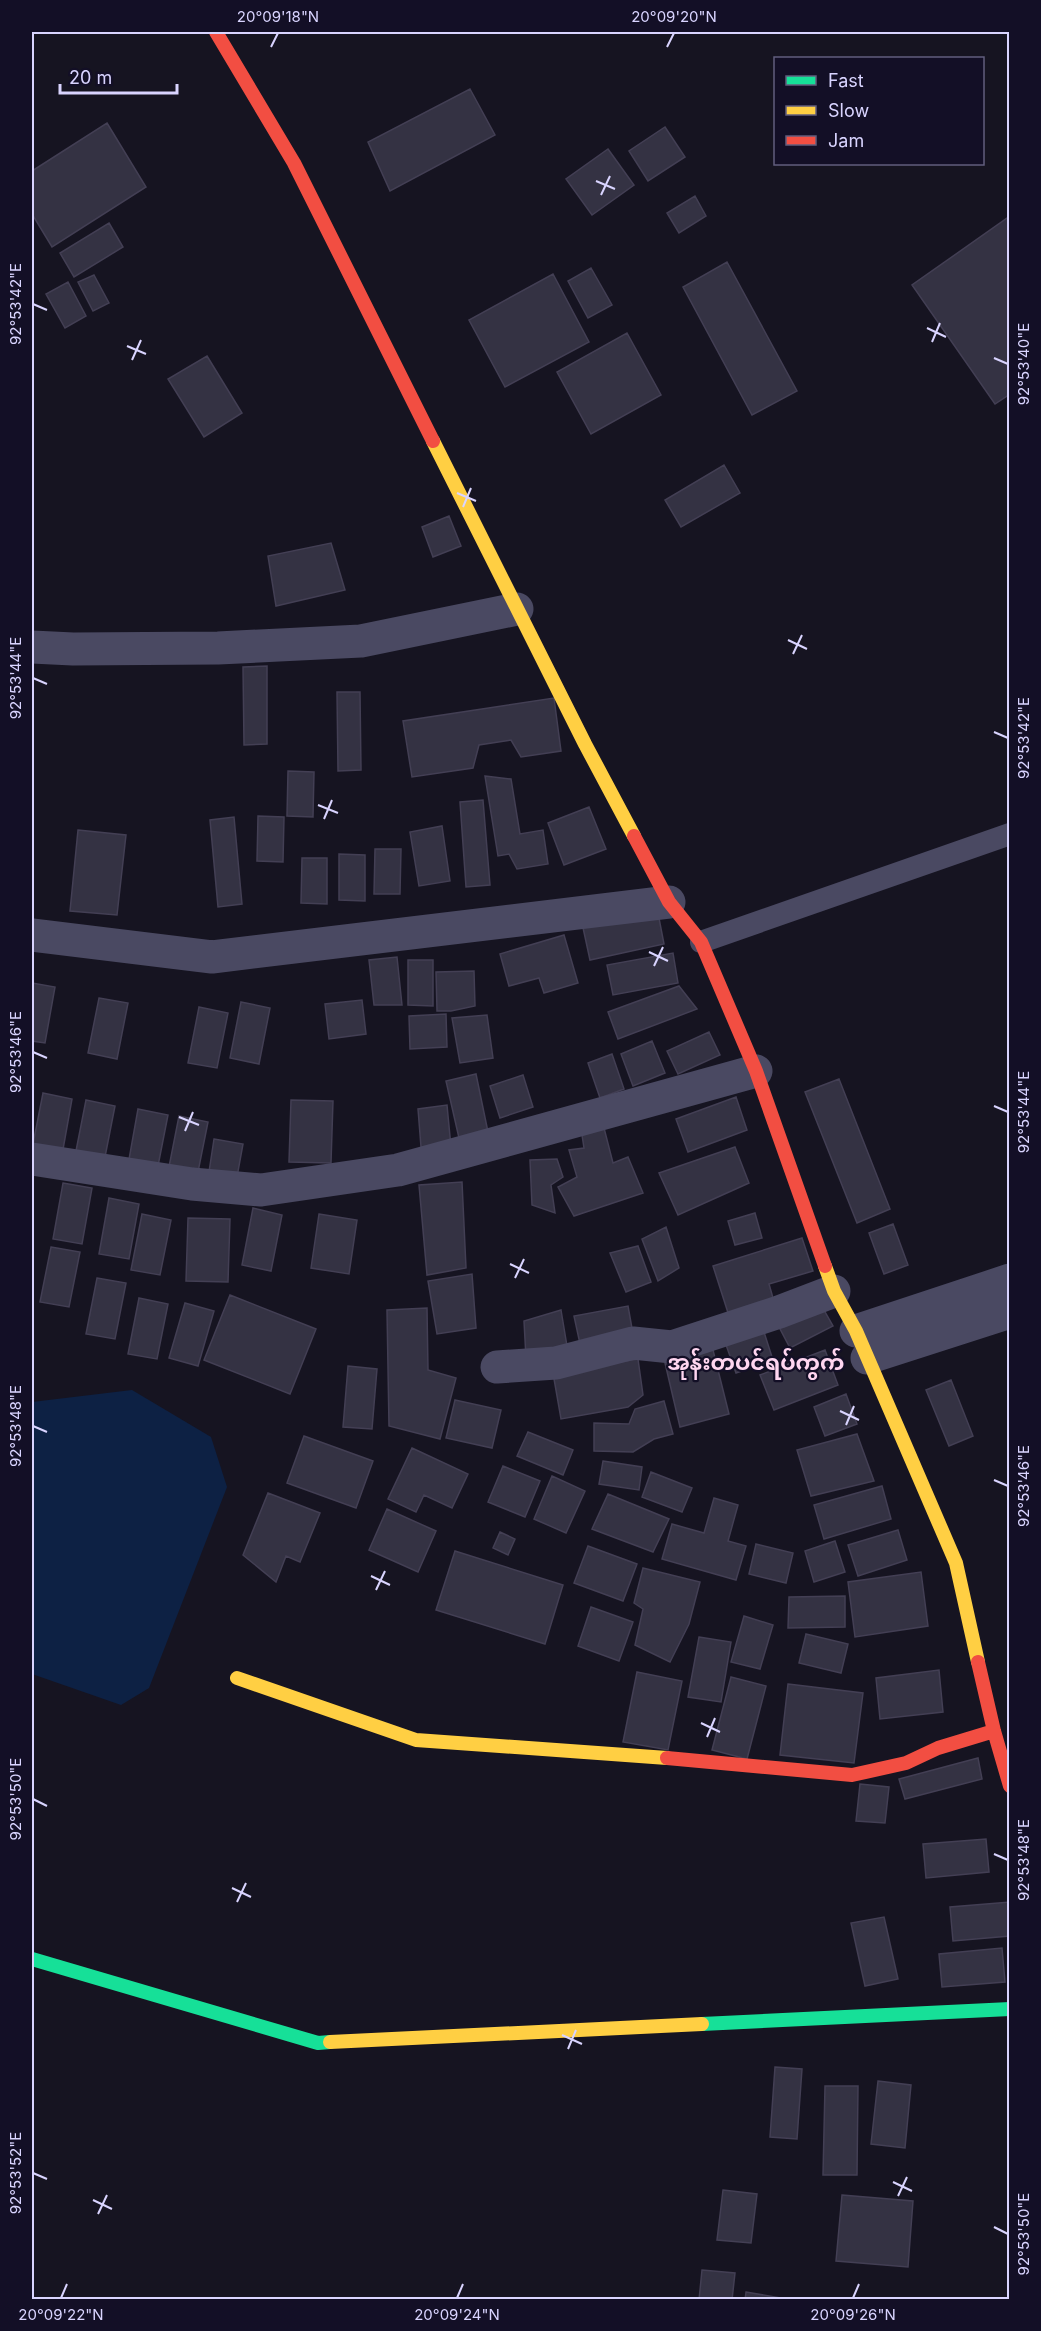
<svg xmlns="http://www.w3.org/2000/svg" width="1041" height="2331" viewBox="0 0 1041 2331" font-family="Inter,'Noto Sans Myanmar',sans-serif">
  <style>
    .water { fill: #0d2144 }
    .building { fill: #343243; stroke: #433f54; stroke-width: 1.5 }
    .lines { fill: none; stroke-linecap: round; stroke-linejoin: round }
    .lane { stroke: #4a4962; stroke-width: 22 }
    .street { stroke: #4a4962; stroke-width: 33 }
    .fast { stroke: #16e098; stroke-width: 14 }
    .slow { stroke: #ffcf43; stroke-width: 14 }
    .jam { stroke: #f24e42; stroke-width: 14 }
    .ticks { fill: none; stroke: #d9d4ff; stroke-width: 2 }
    .labels { text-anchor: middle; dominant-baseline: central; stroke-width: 4.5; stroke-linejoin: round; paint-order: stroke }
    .quarter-label { font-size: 22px; font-weight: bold; fill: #ffd6f0; stroke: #130f26 }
    .neatline { fill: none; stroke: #d9d4ff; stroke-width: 2 }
    .ticks-label { font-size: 15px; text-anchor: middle; fill: #d9d4ff }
  </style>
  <rect width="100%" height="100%" fill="#161421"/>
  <path class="water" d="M132,1390l79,47 16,50 -78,201 -28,17 -89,-31v-272z"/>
  <path class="building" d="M470,89l25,46 -105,56 -22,-49z
    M107,123l39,64 -94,60 -20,-33v-43z
    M665,127l20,30 -37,24 -19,-30z
    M608,149l26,36 -42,30 -26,-36z
    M695,196l11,20 -27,17 -12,-20z
    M1010,216v178l-15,10 -83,-119z
    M109,223l14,24 -49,30 -14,-24z
    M727,262l70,129 -45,24 -69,-128z
    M591,268l21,37 -24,13 -20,-37z
    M553,274l36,68 -84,45 -36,-67z
    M94,275l15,28 -16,8 -15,-29z
    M68,282l18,34 -21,12 -19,-34z
    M627,333l34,62 -70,39 -34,-62z
    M207,356l35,57 -38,24 -36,-58z
    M724,465l16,28 -59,34 -16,-27z
    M449,516l12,30 -28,11 -11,-30z
    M331,543l14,47 -69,16 -8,-50z
    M267,666v78l-23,1 -1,-78z
    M337,692h23l1,78 -23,1z
    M554,698l7,53 -40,6 -10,-17 -32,5 -6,23 -61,9 -9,-56z
    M288,771l26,1 -1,45 -26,-1z
    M485,776l26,3 9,55 23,-4 5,34 -31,5 -8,-15 -11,2z
    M483,800l7,85 -24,2 -6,-85z
    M589,807l17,42 -42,16 -16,-42z
    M258,816l26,1 -1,45 -26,-1z
    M234,817l8,87 -24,3 -8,-87z
    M442,826l8,55 -31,5 -9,-54z
    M78,830l48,5 -9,80 -47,-4z
    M375,849h26l-1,45h-26z
    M339,854l26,1v46l-26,-1z
    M302,858h25v46l-26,-1z
    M657,908l7,36 -74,16 -8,-37z
    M564,935l14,48 -34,10 -5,-15 -30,8 -9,-32z
    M673,953l5,30 -65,12 -6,-30z
    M397,957l5,48h-28l-5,-45z
    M408,960h25v46l-25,-1z
    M474,971l1,35 -24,5h-14l-1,-39z
    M32,983l23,4 -10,56 -13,-2z
    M679,986l18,23 -79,30 -10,-27z
    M99,998l29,5 -11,56 -29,-6z
    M362,1000l4,34 -37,5 -4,-35z
    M241,1002l29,6 -11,56 -29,-6z
    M199,1007l29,6 -11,55 -29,-5z
    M446,1014l1,33 -37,2 -1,-33z
    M487,1015l6,43 -33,5 -8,-45z
    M709,1032l11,23 -42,19 -11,-23z
    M652,1041l13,32 -32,13 -12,-32z
    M612,1054l12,35 -24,9 -12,-35z
    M476,1074l12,58 -29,6 -13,-57z
    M523,1075l10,32 -33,11 -10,-32z
    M839,1079l51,130 -33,14 -52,-131z
    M43,1093l29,6 -10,56 -30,-6z
    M736,1097l11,33 -59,22 -12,-33z
    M86,1100l29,6 -11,56 -29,-6z
    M291,1100l42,1 -2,62 -42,-1z
    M447,1105l4,42h-30l-3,-38z
    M138,1109l30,6 -11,56 -29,-6z
    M179,1116l29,6 -11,55 -29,-5z
    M604,1128l9,35 15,-6 15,36 -69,23 -16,-29 19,-10 -8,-27 15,-2 -2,-13z
    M214,1139l29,5 -6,33 -28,-5z
    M735,1147l14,36 -71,32 -19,-42z
    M557,1159l6,18 -12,8 4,28 -23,-8 -2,-45z
    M462,1182l4,86 -39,7 -8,-90z
    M63,1183l29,5 -10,56 -29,-5z
    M109,1198l30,6 -10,55 -30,-5z
    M253,1208l29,7 -11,56 -29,-6z
    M755,1213l7,25 -27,7 -7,-24z
    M142,1214l29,6 -11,55 -29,-5z
    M319,1214l38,6 -8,54 -38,-6z
    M188,1218l42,1 -2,63 -42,-1z
    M893,1224l15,41 -24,9 -15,-41z
    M666,1227l13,41 -21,13 -16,-42z
    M802,1238l11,33 -44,13 6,21 -45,14 -17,-53z
    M638,1246l13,36 -25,10 -16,-39z
    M51,1247l29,5 -11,55 -29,-5z
    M472,1274l4,54 -39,6 -9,-53z
    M97,1278l29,5 -11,56 -29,-5z
    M230,1295l86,34 -26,65 -86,-34z
    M139,1298l29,6 -11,55 -29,-5z
    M185,1303l29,8 -16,55 -29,-8z
    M820,1303l13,23 -43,22 -12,-23z
    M628,1306l5,28 -53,10 -6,-28z
    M427,1308l1,62 28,8 -16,61 -51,-13 -2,-116z
    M561,1310l7,42 -42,6 -2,-37z
    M763,1329l10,31 -37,13 -11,-31z
    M713,1350l16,64 -49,13 -15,-64z
    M825,1350l13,35 -64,25 -14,-35z
    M638,1359l5,36 -15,12 -67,12 -8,-46z
    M348,1366l29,3 -5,60 -29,-2z
    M951,1380l22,56 -24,10 -23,-56z
    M846,1394l11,30 -32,12 -11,-29z
    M455,1400l46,10 -9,38 -46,-10z
    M664,1401l9,33 -19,5 -21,13 -39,-1v-28l35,1 6,-15z
    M528,1432l45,18 -10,25 -46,-19z
    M857,1434l17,47 -63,15 -14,-46z
    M304,1436l69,25 -17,47 -69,-25z
    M412,1448l56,26 -16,34 -28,-13 -8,17 -28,-13z
    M603,1461l39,6 -3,23 -40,-6z
    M503,1466l37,15 -15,36 -37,-15z
    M651,1472l41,16 -10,24 -40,-15z
    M552,1476l33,15 -19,42 -32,-14z
    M882,1486l9,33 -67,20 -10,-34z
    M268,1493l52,20 -20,49 -14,-6 -10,26 -33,-27z
    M608,1494l61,25 -16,33 -61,-23z
    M714,1498l24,7 -10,36 18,5 -10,34 -74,-21 10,-35 32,9z
    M387,1509l49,22 -18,41 -49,-22z
    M898,1530l9,30 -49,16 -10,-31z
    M500,1532l15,7 -7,16 -15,-7z
    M835,1541l10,31 -31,10 -9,-31z
    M756,1544l37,9 -7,30 -37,-9z
    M588,1546l49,18 -14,37 -49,-18z
    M455,1551l108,34 -18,59 -109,-34z
    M643,1568l57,14 -11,42 -19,38 -35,-17 8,-36 -9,-6z
    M921,1572l7,54 -73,11 -7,-55z
    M845,1596v31l-57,1 1,-31z
    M591,1607l42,15 -14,39 -41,-15z
    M744,1616l29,9 -13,44 -29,-7z
    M806,1634l42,10 -7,29 -42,-10z
    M699,1637l32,5 -10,60 -33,-5z
    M939,1670l4,42 -63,7 -4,-41z
    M637,1672l45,9 -14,69 -45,-8z
    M731,1677l35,9 -19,73 -35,-9z
    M788,1684l75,9 -9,70 -74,-8z
    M978,1758l4,21 -77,20 -6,-20z
    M860,1784l29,3 -4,36 -29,-2z
    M986,1839l3,33 -63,6 -3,-34z
    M1010,1902v34l-57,5 -3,-34z
    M884,1917l14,62 -33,7 -14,-63z
    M1002,1948l3,34 -63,5 -3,-33z
    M775,2067l27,2 -5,70 -27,-2z
    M878,2081l33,4 -6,63 -34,-4z
    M825,2086h33l-1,89h-34z
    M723,2190l34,4 -6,49 -34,-3z
    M842,2195l71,6 -5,66 -72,-6z
    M702,2270l33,3 -3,27h-33z
    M746,2292l46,8h-47z"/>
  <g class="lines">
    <path class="lane" d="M701,942l309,-108"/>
    <path class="street" d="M32,647l41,2 145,-1 143,-7 156,-32
      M32,935l180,22 457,-55
      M32,1159l160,25 69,6 137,-20 358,-99
      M856,1331l154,-51
      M867,1358l143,-46
      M497,1367l59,-4 77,-20 39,4 107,-35 55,-21"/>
    <path class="fast" d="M32,1959l286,84 12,-1
      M702,2024l308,-15"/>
    <path class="slow" d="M433,441l152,303 49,92
      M825,1266l9,25 22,40 100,232 22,99
      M237,1678l179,62 251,18
      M330,2042l372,-18"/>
    <path class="jam" d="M216,32l78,131 139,278
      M634,836l35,66 32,40 55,129 69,195
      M978,1662l16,69 16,55
      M667,1758l185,17 54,-12 32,-15 56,-17"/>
  </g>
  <path class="ticks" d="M271,47l7,-14M667,47l7,-14M596,181l19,8M601,195l9,-19M33,304l14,6M927,328l19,9M932,342l8,-19M127,346l19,8M994,358l14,6M132,360l9,-20M457,493l19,8M463,507l8,-19M788,640l19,9M793,654l9,-19M33,678l14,6M994,732l14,6M318,805l20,8M324,819l8,-19M649,952l19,9M654,966l9,-19M33,1052l14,6M994,1106l14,6M179,1117l20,8M185,1131l8,-19M510,1264l19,9M515,1278l9,-19M840,1411l19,9M846,1425l8,-19M33,1426l14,6M994,1480l14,6M371,1576l19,9M376,1590l9,-19M701,1723l19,9M707,1737l8,-19M33,1799l14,7M994,1854l14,6M232,1888l19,9M237,1902l9,-19M562,2035l20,9M568,2049l8,-19M33,2173l14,6M893,2182l19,9M898,2196l9,-19M93,2200l19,9M98,2214l9,-19M994,2227l14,7M61,2298l6,-14M457,2298l6,-14M853,2298l6,-14"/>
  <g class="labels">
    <g class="quarter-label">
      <text x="756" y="1362">အုန်းတပင်ရပ်ကွက်</text>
    </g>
  </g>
  <rect width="1041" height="2331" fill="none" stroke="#130f26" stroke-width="66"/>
  <rect x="774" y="57" width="210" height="108" fill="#130f26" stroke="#625e7d" stroke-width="1.5"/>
  <rect x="786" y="76" width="30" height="9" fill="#16e098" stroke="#625e7d" stroke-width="1.5"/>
  <text x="828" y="87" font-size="18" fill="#d9d4ff">Fast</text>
  <rect x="786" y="106" width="30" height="9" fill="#ffcf43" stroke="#625e7d" stroke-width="1.5"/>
  <text x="828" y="117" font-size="18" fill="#d9d4ff">Slow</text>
  <rect x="786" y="136" width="30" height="9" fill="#f24e42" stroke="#625e7d" stroke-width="1.5"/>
  <text x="828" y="147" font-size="18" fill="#d9d4ff">Jam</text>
  <path d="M60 84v9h117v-9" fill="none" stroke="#d9d4ff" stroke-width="3"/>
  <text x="69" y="84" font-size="18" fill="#d9d4ff" stroke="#130f26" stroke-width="4.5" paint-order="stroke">20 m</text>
  <rect x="33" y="33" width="975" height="2265" class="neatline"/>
  <g class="ticks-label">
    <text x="278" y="22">20°09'18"N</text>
    <text x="674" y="22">20°09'20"N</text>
    <text transform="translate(16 304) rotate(-90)" y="5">92°53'42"E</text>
    <text transform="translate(1024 364) rotate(-90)" y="5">92°53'40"E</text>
    <text transform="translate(16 678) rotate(-90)" y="5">92°53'44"E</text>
    <text transform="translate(1024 738) rotate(-90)" y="5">92°53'42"E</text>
    <text transform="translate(16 1052) rotate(-90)" y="5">92°53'46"E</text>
    <text transform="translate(1024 1112) rotate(-90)" y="5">92°53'44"E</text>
    <text transform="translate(16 1426) rotate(-90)" y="5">92°53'48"E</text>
    <text transform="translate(1024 1486) rotate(-90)" y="5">92°53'46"E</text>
    <text transform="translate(16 1799) rotate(-90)" y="5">92°53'50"E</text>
    <text transform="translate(1024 1860) rotate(-90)" y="5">92°53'48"E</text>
    <text transform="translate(16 2173) rotate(-90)" y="5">92°53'52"E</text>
    <text transform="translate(1024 2234) rotate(-90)" y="5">92°53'50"E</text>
    <text x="61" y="2320">20°09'22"N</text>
    <text x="457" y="2320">20°09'24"N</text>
    <text x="853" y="2320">20°09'26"N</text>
  </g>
</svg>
